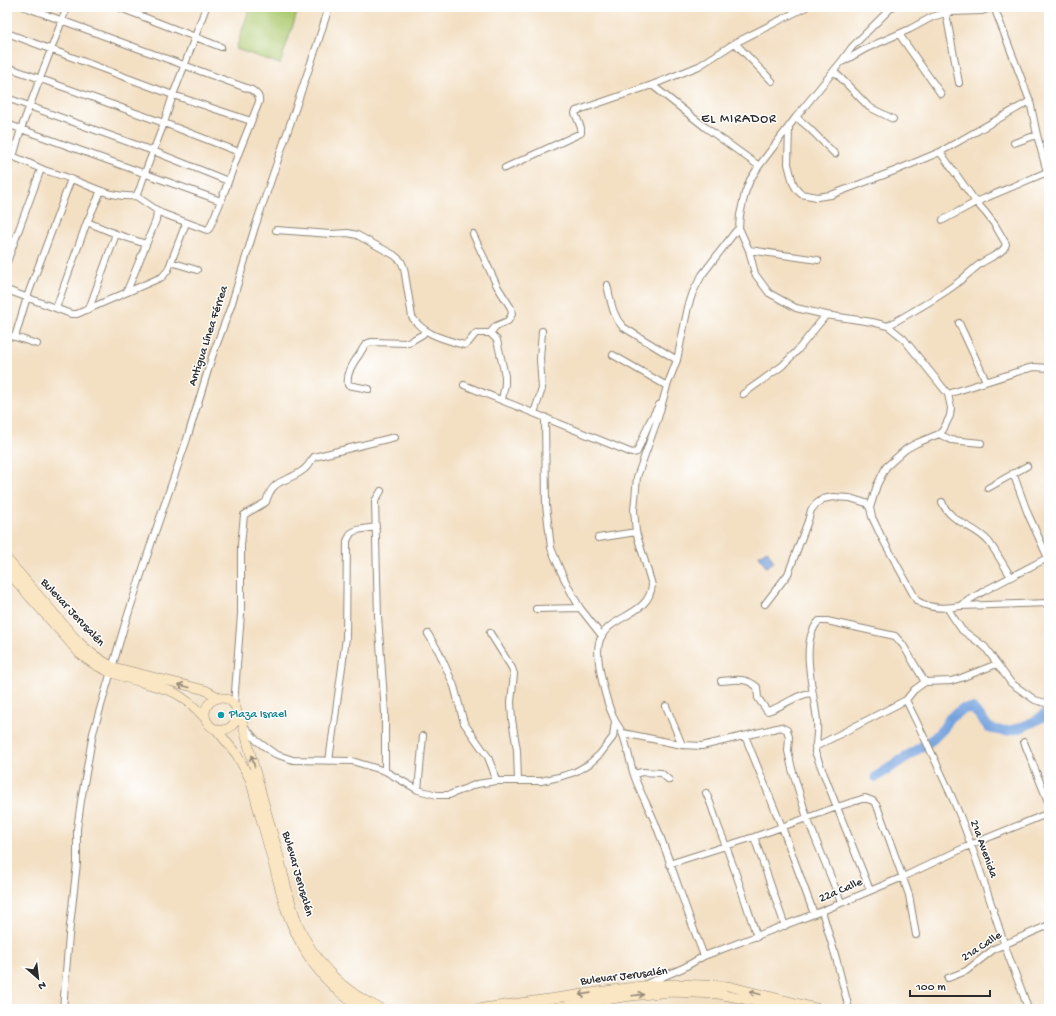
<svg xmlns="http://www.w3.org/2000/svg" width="1056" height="1016" viewBox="0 0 1056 1016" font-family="'Gochi Hand',sans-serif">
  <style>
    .green { fill: #adca71; stroke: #6c7a4e }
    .water { fill: #74a2dd; stroke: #506684 }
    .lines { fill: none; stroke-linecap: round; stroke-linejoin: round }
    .river { stroke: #74a2dd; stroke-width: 10 }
    .street-casing { stroke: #8f8576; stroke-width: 8 }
    .secondary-casing { stroke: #8f8576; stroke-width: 10 }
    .street { stroke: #fff; stroke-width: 6 }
    .secondary { stroke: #fbe6c3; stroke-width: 9 }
    .oneway { stroke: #938877 }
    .culture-dot { fill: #0f9aa8; stroke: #fff; stroke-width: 1.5 }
    .labels { text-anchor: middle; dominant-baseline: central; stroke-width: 3; stroke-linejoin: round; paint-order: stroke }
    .street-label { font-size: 12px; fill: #2b2b2b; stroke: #fff }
    .culture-label { font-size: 12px; fill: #0d838f; stroke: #fff; text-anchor: start }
    .neighbourhood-label { font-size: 13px; letter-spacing: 1px; fill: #2b2b2b; stroke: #fff }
  </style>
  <rect width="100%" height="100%" fill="#fff"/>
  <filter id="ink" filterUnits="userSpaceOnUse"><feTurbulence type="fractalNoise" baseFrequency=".025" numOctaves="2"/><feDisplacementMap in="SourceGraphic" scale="8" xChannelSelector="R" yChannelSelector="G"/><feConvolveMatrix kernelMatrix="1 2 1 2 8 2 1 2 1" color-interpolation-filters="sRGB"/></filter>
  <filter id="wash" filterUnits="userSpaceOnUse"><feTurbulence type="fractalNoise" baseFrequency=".012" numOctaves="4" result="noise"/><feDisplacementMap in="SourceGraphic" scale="16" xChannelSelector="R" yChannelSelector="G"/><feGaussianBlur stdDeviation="0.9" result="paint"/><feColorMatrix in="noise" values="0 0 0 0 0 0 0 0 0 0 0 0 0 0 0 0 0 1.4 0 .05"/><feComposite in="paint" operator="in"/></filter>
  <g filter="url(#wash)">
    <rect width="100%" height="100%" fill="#f3dfc2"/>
    <path class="green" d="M250,7h49l-19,57 -44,-15z"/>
    <path class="water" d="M767,550l7,12 -8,5 -7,-12z"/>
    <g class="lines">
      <path class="river" d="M876,777l57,-38 10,-10 7,-11 12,-9 10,-1 8,8 9,12c4,1 10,3 15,3 14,-1 36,-10 45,-21"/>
    </g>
  </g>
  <g filter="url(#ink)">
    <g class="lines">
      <defs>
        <path id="street" d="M25,7l227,83c5,4 8,6 7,12l-20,50 -18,49 -12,28 -2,1 -46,-17 -25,-17
          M118,7l103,40
          M892,7l-40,40 -11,15 -45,55 -37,49 -9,14 -5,13 -5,22 -1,13 10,22 6,24 14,19 27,15 30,7 46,7 16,4 15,12 45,56 3,14 -1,8 -7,14 -4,4 -22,9 -11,6 -20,18 -9,18 -7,23 2,9 9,19 36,65c13,8 28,8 43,5l89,-3
          M994,7l36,94 7,34 -23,8
          M946,13l13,70
          M7,33l166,62 78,26
          M899,34l42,60
          M735,43l37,38
          M844,61l23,-13 43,-19 22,-12 17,-5 33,-1 10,-4
          M7,67l157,56 75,29
          M834,71l35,36 24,12
          M652,85l53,42 54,39
          M7,98l146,53 75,30
          M796,117l12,10 27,27
          M7,124l214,77
          M789,128l-1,36 5,19 4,7 4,4 16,3 14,-2 66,-25 43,-18 90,-51
          M1037,135l10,37
          M7,155c13,3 25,10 37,15 9,3 18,5 27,9 23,8 39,19 65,17l4,-8 6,-18 18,-47 9,-28 12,-31 21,-57
          M13,157l8,-28 46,-122
          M505,168l76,-35v-5l-6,-15 1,-2 76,-26 47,-19 36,-23 71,-36
          M943,220l33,-18 71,-30 2,6
          M87,222l29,12 30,10
          M276,230l55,4 17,-1 9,2 37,20 7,6 3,7 8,49c12,18 32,22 52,28l4,-2 8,-10h14l7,7 8,36v8l-3,16
          M473,234l24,52 14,22 1,6 -4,7 -12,5 -6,7
          M749,250l69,10
          M7,262l34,-93
          M171,262l26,8
          M607,285c4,16 5,30 16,42l54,33
          M7,290l64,24h6l85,-37 6,-7 18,-47
          M127,291l29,-71 1,-9
          M56,308l31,-86 11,-24 2,-6
          M89,309l27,-75
          M959,323l27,58
          M888,326c23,-14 47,-26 68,-42 8,-6 16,-14 24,-20 7,-6 24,-10 26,-20l-11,-19 -10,-13 -9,-10 -36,-50
          M7,335l8,2
          M37,344l-22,-7 12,-40 44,-118
          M613,355l54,31
          M464,385l168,68 5,-1 12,-29 10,-18
          M369,389l-21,-4c-2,-11 4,-21 11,-30 4,-6 5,-12 13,-13l36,1 15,-9 1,-4
          M743,394l39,-28 15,-15 29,-36
          M948,394l78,-25 8,-2 15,1
          M534,413l8,-24 -2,-30 2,-28
          M545,417l1,88 5,43 10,24 11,22 8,14 22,28
          M939,434l12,6 30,3
          M1013,473l15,41 20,44
          M988,488l39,-22
          M381,491l-6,10 3,115 7,97v58
          M942,502c8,21 34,24 47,40 8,11 15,24 22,35
          M598,538l38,-6
          M765,604l23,-30 20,-53 3,-11 5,-6 7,-5 10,-2 17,1 16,5 4,5
          M961,605l23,-14 65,-34
          M536,609l44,-1
          M948,609l5,8 9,13 23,17 26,36 24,17 14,4
          M490,633l22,35 2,6 -3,28 1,18 5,30 1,31
          M428,634l11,18 15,34 10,37 24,34 5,13 3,11
          M721,681c14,-1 25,-4 36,6l1,11 9,13c17,-4 28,-17 45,-18
          M906,700c19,39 38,77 54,116 17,42 30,85 44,127 7,22 17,43 24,66
          M234,705l7,-91v-69l3,-30 22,-13c7,-24 19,-19 36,-31 6,-4 8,-9 12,-14l81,-20
          M666,706l16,39
          M245,727l12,14 18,13 18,6 59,1 33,10 33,19 19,5h12l28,-11 19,-3h45l18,-4 16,-5 14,-8 11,-10 13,-17 2,-16
          M623,733l59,12 20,1 79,-19 6,3 2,7 -1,14 4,18 15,49 34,84
          M745,736l37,91 32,87
          M1024,742l25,62
          M815,747l91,-47 8,-10 11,-8 26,-1 10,-3 36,-14
          M329,761l17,-123 1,-97 4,-8 6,-3 19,-3
          M634,774l8,-2 19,1 8,7
          M418,790l5,-54
          M706,793c6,12 9,25 14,38 14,34 25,70 37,106
          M754,837l31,89
          M669,864l85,-27 83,-30 28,-9 8,3 4,5 10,27 22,62 7,40
          M870,890l-55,-138c1,-10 3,-20 2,-31 -2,-26 -19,-79 2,-100h8l68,15 8,9 22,37
          M822,911l14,47 13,51
          M704,956c-17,-43 -31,-87 -48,-131 -6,-16 -15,-30 -21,-47 -5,-14 -7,-29 -12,-43 -2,-7 -8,-12 -10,-19 -7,-14 -18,-58 -14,-73 7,-29 50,-25 53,-58l-16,-53 -2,-22 3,-33 21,-59 9,-32 10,-26 11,-53 5,-15 9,-17 33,-43 4,-4
          M948,978l18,-7 28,-22 55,-24
          M646,984l37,-16 21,-12 118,-45 81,-34 67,-32 79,-32
          M63,1009l6,-74 8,-72v-34l4,-28 12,-68 31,-106 28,-86 35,-102 25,-82 19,-51 24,-79 62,-182 12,-38"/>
        <path id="secondary" d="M7,559l69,80c11,12 22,20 37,28l92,23 15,8
          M7,571l73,83c26,23 61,26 93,38 13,6 23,16 33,27
          M205 714a16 16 0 1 1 32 0a16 16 0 1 1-32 0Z
          M237,715l6,9 2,9c10,37 20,75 31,112 7,26 12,54 22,79 16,38 46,69 84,85
          M216,729l21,26 13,24 35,128c15,43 37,78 78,102
          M476,1009l165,-23 36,-2 51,2 92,23
          M544,1009l87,-13 40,-4 48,2 73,15"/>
      </defs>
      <use href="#street" class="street-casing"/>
      <use href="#secondary" class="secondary-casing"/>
      <use href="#street" class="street"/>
      <use href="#secondary" class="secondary"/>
    </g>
    <defs><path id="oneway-shaft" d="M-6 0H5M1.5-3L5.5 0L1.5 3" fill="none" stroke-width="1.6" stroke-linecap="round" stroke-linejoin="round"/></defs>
    <g class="oneway">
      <use href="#oneway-shaft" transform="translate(184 686) rotate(-165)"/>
      <use href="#oneway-shaft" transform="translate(253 761) rotate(-105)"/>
      <use href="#oneway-shaft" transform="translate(755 993) rotate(-166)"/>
      <use href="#oneway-shaft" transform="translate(585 994) rotate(172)"/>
      <use href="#oneway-shaft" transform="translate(638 995) rotate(-7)"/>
    </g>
  </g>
  <circle class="culture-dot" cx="221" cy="715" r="4"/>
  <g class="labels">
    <g class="street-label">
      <text transform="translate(209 336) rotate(-72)">Antigua Línea Férrea</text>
      <text transform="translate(72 613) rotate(47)">Bulevar Jerusalén</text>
      <text transform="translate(983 849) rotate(70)">21a Avenida</text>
      <text transform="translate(297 874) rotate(74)">Bulevar Jerusalén</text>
      <text transform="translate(841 891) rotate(-23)">22a Calle</text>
      <text transform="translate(982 947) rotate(-33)">21a Calle</text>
      <text transform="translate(624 977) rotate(-7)">Bulevar Jerusalén</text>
    </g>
    <g class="culture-label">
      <text x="229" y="715">Plaza Israel</text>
    </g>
    <g class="neighbourhood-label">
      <text x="739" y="119">EL MIRADOR</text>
    </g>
  </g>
  <rect width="1056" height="1016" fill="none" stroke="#fff" stroke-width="24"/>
  <g transform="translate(38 978) rotate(152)" stroke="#ffffff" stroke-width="3" paint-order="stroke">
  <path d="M0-3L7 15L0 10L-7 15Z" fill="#2b2b2b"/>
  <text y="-6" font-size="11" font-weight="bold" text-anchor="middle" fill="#2b2b2b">N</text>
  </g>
  <path d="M910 990v6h80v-6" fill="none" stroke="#2b2b2b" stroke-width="2"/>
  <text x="916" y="990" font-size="12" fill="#2b2b2b" stroke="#ffffff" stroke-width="3" paint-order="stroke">100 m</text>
</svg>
